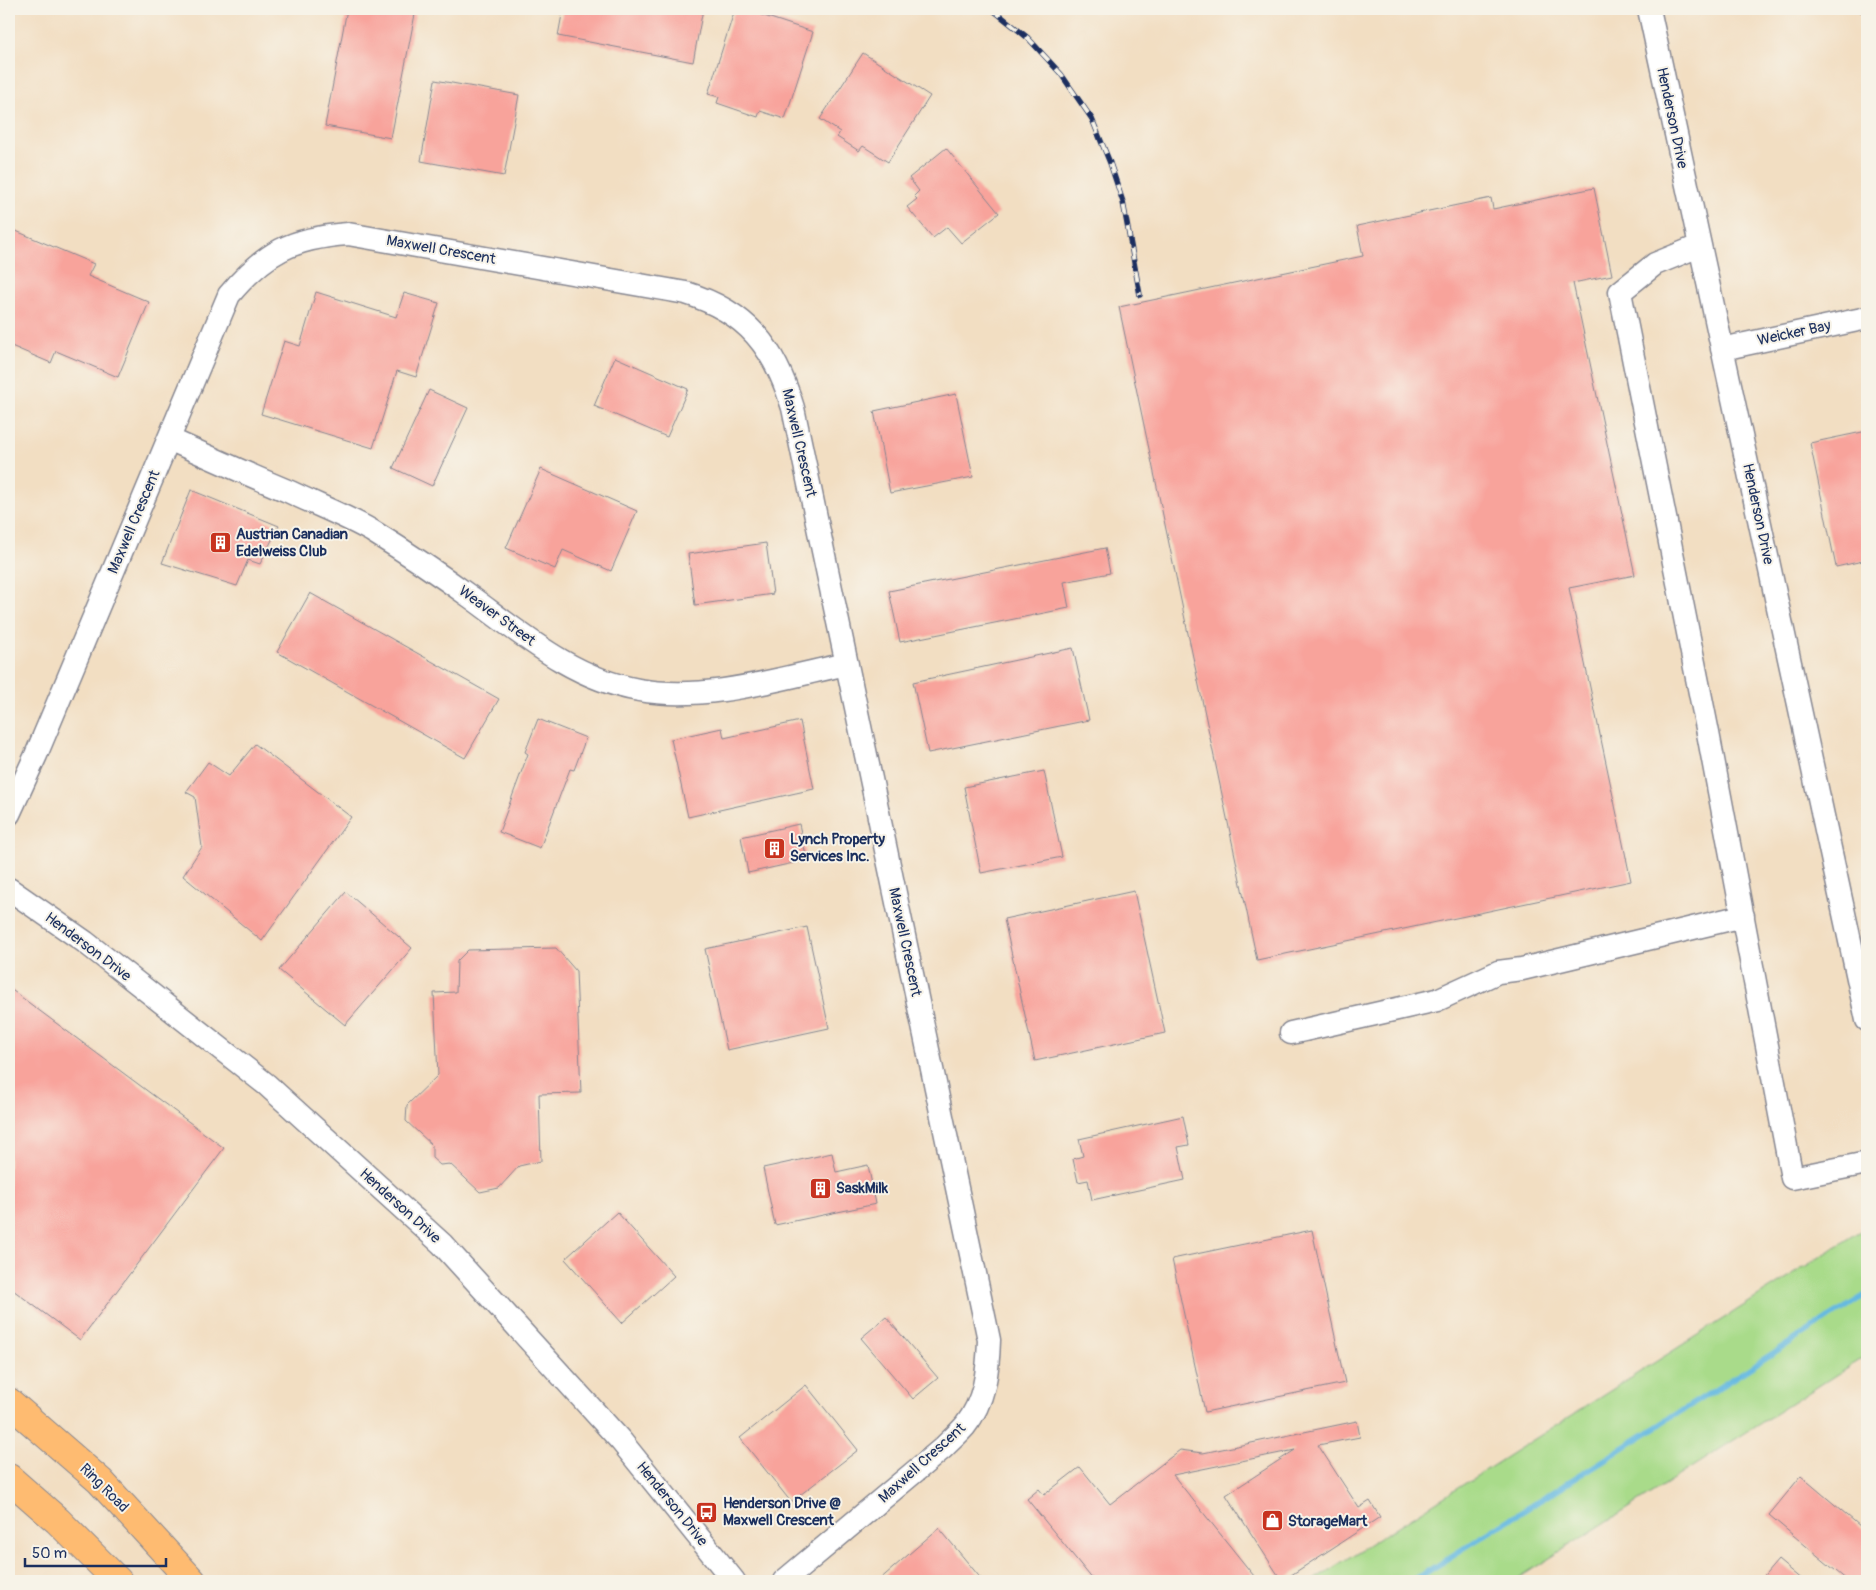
<svg xmlns="http://www.w3.org/2000/svg" width="1876" height="1590" viewBox="0 0 1876 1590" font-family="Pangolin,sans-serif">
  <style>
    .green { fill: #a9db8a; stroke: #628574 }
    .lines { fill: none; stroke-linecap: round; stroke-linejoin: round }
    .stream { stroke: #65b9e1; stroke-width: 5.5 }
    .building { fill: #f8a39b }
    .minor-casing { stroke: #868690; stroke-width: 25 }
    .highway-casing { stroke: #868690; stroke-width: 30 }
    .minor { stroke: #fff; stroke-width: 22 }
    .highway { stroke: #febb71; stroke-width: 28 }
    .rail-casing { stroke: #1b2f5e; stroke-width: 5.5 }
    .rail { stroke: #f7f3e8; stroke-width: 4; stroke-dasharray: 11; stroke-linecap: butt }
    .labels { text-anchor: middle; dominant-baseline: central; stroke-width: 4; stroke-linejoin: round; paint-order: stroke }
    .street-label { font-size: 15px; fill: #1b2f5e; stroke: #f7f3e8 }
    .poi-label { font-size: 15px; font-weight: bold; fill: #1b2f5e; stroke: #f7f3e8; text-anchor: start }
  </style>
  <rect width="100%" height="100%" fill="#f7f3e8"/>
  <filter id="ink" filterUnits="userSpaceOnUse"><feTurbulence type="fractalNoise" baseFrequency=".02" numOctaves="2"/><feDisplacementMap in="SourceGraphic" scale="10" xChannelSelector="R" yChannelSelector="G"/><feConvolveMatrix kernelMatrix="1 2 1 2 8 2 1 2 1" color-interpolation-filters="sRGB"/></filter>
  <filter id="wash" filterUnits="userSpaceOnUse"><feTurbulence type="fractalNoise" baseFrequency=".0096" numOctaves="4" result="noise"/><feDisplacementMap in="SourceGraphic" scale="20" xChannelSelector="R" yChannelSelector="G"/><feGaussianBlur stdDeviation="1.12" result="paint"/><feColorMatrix in="noise" values="0 0 0 0 0 0 0 0 0 0 0 0 0 0 0 0 0 1.4 0 .05"/><feComposite in="paint" operator="in"/></filter>
  <g filter="url(#wash)">
    <rect width="100%" height="100%" fill="#f2dec2"/>
    <path class="green" d="M1867,1227v128l-353,226h-202z"/>
    <g class="lines">
      <path class="stream" d="M1412,1581l455,-287"/>
    </g>
    <g id="blocks">
      <path class="building" d="M347,9h69l-25,129 -66,-12z
        M563,9h140l-10,53 -135,-26z
        M735,9h8l70,23 -28,87 -25,-8 -2,6 -41,-14 2,-6 -11,-3z
        M863,53l67,43 -42,66 -25,-16 -4,5 -22,-14 3,-5 -20,-13z
        M435,80l84,15 -15,81 -83,-15z
        M946,148l53,65 -38,30 -14,-16 -14,11 -26,-31 10,-8 -3,-3 5,-5 -10,-13z
        M1594,188l18,87 -39,8 62,292 -66,13 62,293 -374,79 -138,-653 244,-51 -6,-30 134,-28 2,11z
        M9,228l85,36 -6,12 61,26 -31,75 -62,-26 -5,12 -42,-18z
        M316,292l80,25 8,-24 35,10 -23,74 -19,-6 -24,77 -112,-34 23,-73 16,5z
        M615,357l73,32 -21,48 -73,-31z
        M429,390l39,18 -36,78 -39,-18z
        M956,394l17,83 -83,16 -16,-82z
        M1867,431v129l-31,7 -26,-124z
        M541,469l96,42 -26,60 -48,-21 -8,19 -49,-21z
        M191,490l88,36 -19,38 -12,-4 -11,26 -75,-23z
        M766,543l7,51 -78,11 -7,-51z
        M1105,548l5,25 -46,9 5,26 -169,34 -11,-51z
        M310,593l189,106 -34,59 -188,-106z
        M1073,648l16,72 -161,33 -15,-71z
        M538,719l48,19 -12,32 -4,-1 -30,79 -41,-16 29,-78 -3,-2z
        M800,721l14,68 -126,28 -17,-78 51,-11 2,10z
        M255,744l96,73 -89,124 -79,-65 19,-29 -7,-50 -9,-5 22,-30 21,14z
        M1044,771l18,86 -81,16 -17,-86z
        M799,824l8,36 -59,13 -7,-36z
        M1134,891l31,142 -130,28 -31,-142z
        M346,892l66,56 -67,77 -66,-55z
        M807,927l22,101 -102,22 -22,-101z
        M556,948l20,23 5,122 -42,1 2,67 -22,5 -20,22 -19,4 -30,-28 -10,1 -8,-7v-13l-26,-24 1,-16 31,-30 -4,-82 22,-1 1,-31 11,-11z
        M9,988l215,160 -144,192 -71,-53z
        M1183,1116l6,29 -11,2 7,33 -93,20 -4,-20 -10,2 -5,-23 10,-3 -4,-17z
        M832,1153l4,19 32,-7 8,39 -101,21 -12,-57z
        M617,1212l57,64 -52,47 -57,-64z
        M1312,1230l33,153 -140,29 -33,-153z
        M886,1317l52,61 -25,21 -52,-61z
        M806,1385l52,65 -67,52 -51,-64z
        M1357,1421l3,16 -42,8 41,63 11,-7 10,16 -98,64 -56,-86 69,-45 -122,25 85,106h-164l-67,-82 12,-10 5,6 36,-28 30,37 70,-54 23,3z
        M1801,1476l66,56v49h-19l-79,-66z
        M939,1528l44,53h-105z
        M1778,1560l25,21h-43z"/>
    </g>
  </g>
  <g filter="url(#ink)">
    <use href="#blocks" fill-opacity="0" stroke="#868690" stroke-width="1"/>
    <g class="lines">
      <defs>
        <path id="minor" d="M1649,9l218,1011
          M1699,246l-44,18 -35,28 88,441 84,445 75,-15
          M1722,349l145,-31
          M169,439c40,18 80,36 121,53 27,13 56,24 82,39 34,21 67,43 100,67 52,38 102,81 167,92 69,12 141,-12 208,-26
          M9,814l27,-59 193,-460c36,-43 63,-57 119,-61l338,59c62,19 89,55 107,115l196,932c-1,31 -4,61 -24,86 -7,8 -15,15 -22,22l-159,133
          M9,889l76,53 182,143 175,159 179,197 113,140
          M1291,1033l146,-33 61,-28 24,-3 221,-53"/>
        <path id="highway" d="M9,1402l91,79 92,100
          M9,1478l49,43 60,60"/>
      </defs>
      <use href="#minor" class="minor-casing"/>
      <use href="#highway" class="highway-casing"/>
      <use href="#minor" class="minor"/>
      <use href="#highway" class="highway"/>
      <defs>
        <path id="rail" d="M992,9l36,29 33,36 31,45 18,44 13,39 17,93
          M1859,9l8,2"/>
      </defs>
      <use href="#rail" class="rail-casing"/>
      <use href="#rail" class="rail"/>
    </g>
  </g>
  <defs>
    <symbol id="building-square" viewBox="-11 -11 22 22"><rect x="-9" y="-9" width="18" height="18" rx="4" fill="#c8321e" stroke="#f7f3e8"/><path d="M-4-6H4V6H1V3H-1V6H-4ZM-2.5-4.3h1.7v1.8h-1.7ZM.8-4.3h1.7v1.8H.8ZM-2.5-1h1.7V.8h-1.7ZM.8-1h1.7V.8H.8Z" fill="#fff"/></symbol>
    <symbol id="bus-square" viewBox="-11 -11 22 22"><rect x="-9" y="-9" width="18" height="18" rx="4" fill="#c8321e" stroke="#f7f3e8"/><path d="M-5-6H5V4H4V6H2V4H-2V6H-4V4H-5ZM-3.5-4V0h7V-4ZM-3.5 1.2v1.5H-2V1.2ZM2 1.2v1.5H3.5V1.2Z" fill="#fff"/></symbol>
    <symbol id="shop-square" viewBox="-11 -11 22 22"><rect x="-9" y="-9" width="18" height="18" rx="4" fill="#c8321e" stroke="#f7f3e8"/><path d="M-5-2.5h2.3a2.7 3.5 0 0 1 5.4 0H5L5.5 6h-11ZM-1.5-2.5h3a1.5 2.3 0 0 0-3 0Z" fill="#fff"/></symbol>
  </defs>
  <g fill-rule="evenodd">
    <use href="#building-square" x="208" y="530" width="25" height="25"/>
    <use href="#building-square" x="762" y="836" width="25" height="25"/>
    <use href="#building-square" x="808" y="1176" width="25" height="25"/>
    <use href="#bus-square" x="694" y="1500" width="25" height="25"/>
    <use href="#shop-square" x="1260" y="1508" width="25" height="25"/>
  </g>
  <g class="labels">
    <g class="street-label">
      <text transform="translate(1672 118) rotate(78)">Henderson Drive</text>
      <text transform="translate(441 250) rotate(10)">Maxwell Crescent</text>
      <text transform="translate(1794 333) rotate(-12)">Weicker Bay</text>
      <text transform="translate(799 443) rotate(77)">Maxwell Crescent</text>
      <text transform="translate(1758 514) rotate(78)">Henderson Drive</text>
      <text transform="translate(134 522) rotate(-67)">Maxwell Crescent</text>
      <text transform="translate(497 616) rotate(36)">Weaver Street</text>
      <text transform="translate(905 942) rotate(78)">Maxwell Crescent</text>
      <text transform="translate(88 947) rotate(37)">Henderson Drive</text>
      <text transform="translate(400 1206) rotate(42)">Henderson Drive</text>
      <text transform="translate(922 1463) rotate(-42)">Maxwell Crescent</text>
      <text transform="translate(104 1488) rotate(45)">Ring Road</text>
      <text transform="translate(672 1504) rotate(51)">Henderson Drive</text>
    </g>
    <g class="poi-label">
      <text x="236" y="534">Austrian Canadian<tspan x="236" dy="17">Edelweiss Club</tspan></text>
      <text x="790" y="839">Lynch Property<tspan x="790" dy="17">Services Inc.</tspan></text>
      <text x="836" y="1188">SaskMilk</text>
      <text x="723" y="1503">Henderson Drive @<tspan x="723" dy="17">Maxwell Crescent</tspan></text>
      <text x="1288" y="1521">StorageMart</text>
    </g>
  </g>
  <rect width="1876" height="1590" fill="none" stroke="#f7f3e8" stroke-width="30"/>
  <path d="M25 1558v8h141v-8" fill="none" stroke="#1b2f5e" stroke-width="2.5"/>
  <text x="32" y="1558" font-size="15" fill="#1b2f5e" stroke="#f7f3e8" stroke-width="4" paint-order="stroke">50 m</text>
</svg>
